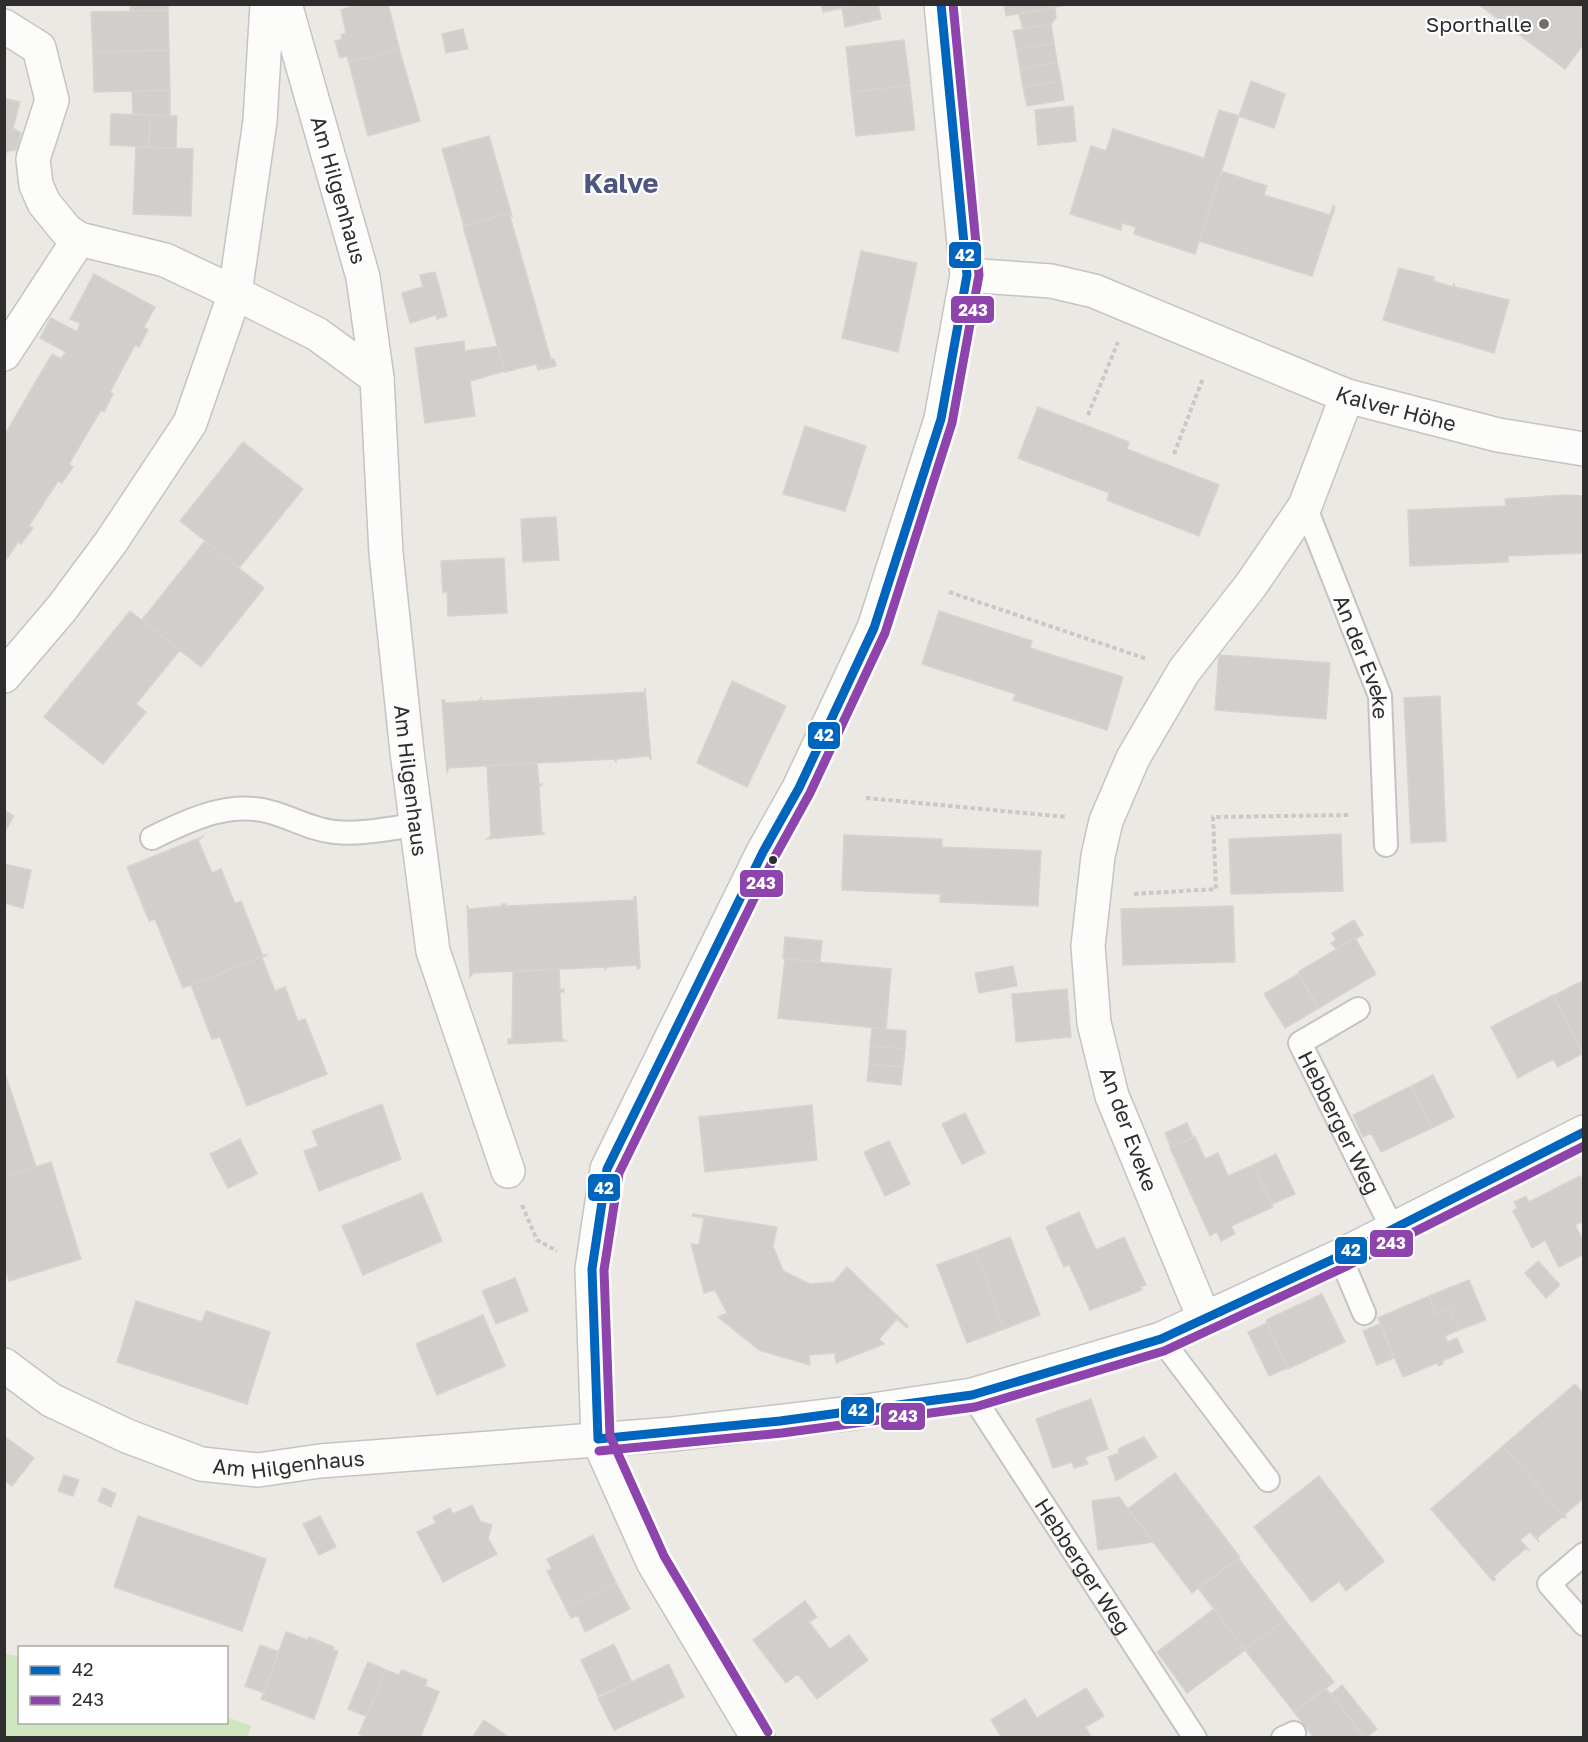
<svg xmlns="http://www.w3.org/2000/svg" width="1588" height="1742" viewBox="0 0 1588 1742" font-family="'Golos Text',sans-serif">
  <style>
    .green { fill: #cee6be }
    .building { fill: #d1cecb; stroke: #d7d4d0; stroke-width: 1.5 }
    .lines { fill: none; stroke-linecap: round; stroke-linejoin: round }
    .service-casing { stroke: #c5c4c5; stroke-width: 26 }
    .minor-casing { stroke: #c5c4c5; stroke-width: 36 }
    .path { stroke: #c9c9c8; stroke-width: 4; stroke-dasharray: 4.5 3; stroke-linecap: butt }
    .service { stroke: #fcfcfb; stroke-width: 22 }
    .minor { stroke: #fcfcfb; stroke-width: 33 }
    .bus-1-casing { stroke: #fff; stroke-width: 14 }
    .bus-2-casing { stroke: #fff; stroke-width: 14 }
    .bus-1 { stroke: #0065bd; stroke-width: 9 }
    .bus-2 { stroke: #8e44ad; stroke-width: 9 }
    .poi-dot { fill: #706f6e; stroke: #fff; stroke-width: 2 }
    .bus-dot { fill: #2e2e2e; stroke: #fff; stroke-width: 2 }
    .labels { text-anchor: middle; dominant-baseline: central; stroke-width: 4.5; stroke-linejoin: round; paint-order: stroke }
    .poi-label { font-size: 21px; fill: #2e2e2e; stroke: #fff; text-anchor: end }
    .street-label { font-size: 21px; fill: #2e2e2e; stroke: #fff }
    .district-label { font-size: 27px; font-weight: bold; fill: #4d5680; stroke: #fff }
    .line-badge { stroke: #fff; stroke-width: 2 }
    .badge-label { font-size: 16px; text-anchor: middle; font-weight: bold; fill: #fff }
  </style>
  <rect width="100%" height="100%" fill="#ece8e4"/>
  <path class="green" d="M5,1654l14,2 1,66h206l1,-5 24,9 -4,12 -242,-1z"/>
  <path class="building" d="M130,4h38v6l-38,1z
    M360,4h28l11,44 -50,15 -2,-7 -7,2 -5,-17 7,-2 -1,-4 5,-2 -5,-23z
    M821,4h39l-37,8z
    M860,4h18l3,15 -36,8 -3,-19z
    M1004,4h68l-66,12z
    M1478,4h106v40l-19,25z
    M1055,8l1,10 -5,6 -28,5 -4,-15z
    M168,10l1,40 -76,2 -2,-40z
    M1051,24l3,19 -37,7 -4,-19z
    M463,29l5,20 -22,4 -4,-19z
    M904,40l6,45 -59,7 -5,-45z
    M1054,43l3,19 -37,7 -3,-19z
    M399,48l21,73 -52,15 -19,-73z
    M169,50l1,40 -76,2 -1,-40z
    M1057,62l4,19 -38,6 -3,-18z
    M1061,81l3,19 -37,6 -4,-19z
    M1251,81l34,13 -11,34 -35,-12z
    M910,85l5,45 -59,6 -5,-44z
    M170,90v26l-37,-2 -1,-23z
    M4,98l16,4 -7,26 8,5 -4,17 -10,1 -3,10z
    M1073,106l3,35 -38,4 -3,-35z
    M1219,110l20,6 -44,138 -61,-20 2,-7 -14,-4 -1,7 -51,-16 21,-68 15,5 7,-22 91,29z
    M111,114l39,1 -1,32 -39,-2z
    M150,115l27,1 -1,32 -27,-1z
    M489,136l23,80 -3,-3 -45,13 -22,-77z
    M136,147l57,2 -2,67 -58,-2z
    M1221,171l46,15 -3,9 66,20 3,-9 2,1 -23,69 -113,-35z
    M509,213l42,147 3,-1 2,7 -18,4 -2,-6 -31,8 -42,-146z
    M861,251l56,12 -19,89 -56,-14z
    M1399,268l35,9 -1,4 20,6 1,-4 1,4 54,13 -15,53 -111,-33z
    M435,272l12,44 -10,3 -1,-4 -26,8 -8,-30 21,-6 -3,-12z
    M94,274l61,33 -11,20 4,3 -9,17 -4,-2 -25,47 3,2 -9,18 -3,-2 -32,54 4,3 -11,16 -4,-2 -29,45 4,2 -12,16 -3,-2 -14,21v-127l48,-82 9,5 5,-7 -26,-14 11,-20 26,14 3,-9 -10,-4z
    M464,341l1,10 33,-5 7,25 -35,10 5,35 -50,7 -10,-75z
    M1038,407l91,35 -2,7 92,36 -20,51 -92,-36 2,-7 -91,-35z
    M805,426l61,20 -21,65 -62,-17z
    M243,442l60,47 -64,79 -59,-47z
    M1564,495l20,1v57l-76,3v6l-98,4 -2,-56 98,-4 -1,-7z
    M556,517l3,43 -36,2 -2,-43z
    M205,541l59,47 -63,79 -59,-47z
    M504,558l3,55 -59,3 -1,-24 -4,1 -2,-32z
    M130,611l50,39 -44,54 10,8 -43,52 -59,-47z
    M939,611l93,30 -2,7 93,29 -16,53 -94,-30 3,-6 -94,-30z
    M1219,655l111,8 -4,56 -111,-9z
    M732,681l54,25 -39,81 -50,-24z
    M645,688l6,72 -2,-4 -33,3v3l-2,-3 -77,4 -88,5 -2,4 -5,-72h3v3l34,-2 2,-3v3l164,-9z
    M1440,696l6,145 -35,2 -7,-145z
    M537,763l2,21h3l-3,3 3,46 3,1 -58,5 4,-3 -4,-70z
    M4,810l10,6 -10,17z
    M1341,834l2,57 -112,3 -2,-55z
    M844,835l98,4v8l99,4 -3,55 -98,-4v-8l-98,-4z
    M204,836l-6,4 14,33 9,-4 14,35 6,-3 22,55 -80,32 -28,-69 -6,2 -22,-54z
    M4,864l27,6 -8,38 -19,-5z
    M634,897h2l4,71 -3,1v-4l-30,2 -2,3v-3l-132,6 -3,4 -3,-72 2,4 33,-3v-2h4v2l128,-6z
    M1233,906l2,56 -112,3 -2,-56z
    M1354,920l9,15 -27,14 -5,-6 5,-3 -4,-7z
    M785,937l37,4 -2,21 -37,-4z
    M1355,938l21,36 -57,34 -21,-36z
    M268,954l-6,4 13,33 10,-4 13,34 7,-2 22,55 -80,32 -27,-69 -8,2 -21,-54z
    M785,959l106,10 -5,60 -108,-11z
    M1013,966l4,20 -38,7 -4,-20z
    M559,969l1,21 4,-1v3h-4l2,47 4,2 -58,3v-5h4l1,-67z
    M1298,974l21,34 -34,20 -21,-34z
    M1584,980v71l-2,1 -29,-56z
    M1067,989l4,48 -55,5 -4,-48z
    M1553,995l30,58 -25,14 -5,-8 -35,19 -27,-51z
    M872,1028l34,3 -1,18 -35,-3z
    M870,1046l35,3 -2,18 -34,-3z
    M869,1064l34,3 -2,18 -34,-4z
    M4,1070l32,97 -32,10z
    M1433,1075l21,42 -22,11 -21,-42z
    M1411,1086l21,42 -51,24 -10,-19 -8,4 -10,-22z
    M382,1104l19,55 -82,32 -15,-40 14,-5 -6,-15z
    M812,1105l5,55 -112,12 -6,-55z
    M965,1113l20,40 -23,11 -20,-40z
    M1187,1123l6,14 -22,11 -6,-15z
    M1195,1137l10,22 13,-6 10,23 25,-11 20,42 -42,19 4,8 -14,7 -4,-9 -7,4 -40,-88z
    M240,1139l17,35 -29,14 -18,-34z
    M889,1141l21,43 -25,12 -21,-44z
    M1276,1154l19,40 -23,10 -19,-39z
    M51,1162l30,97 -72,22 -5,-15v-89z
    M1580,1176l4,6v39l-9,4 9,17v12l-25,13 -14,-27 -13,8 -19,-37 4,-3 -3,-6 12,-6 3,6z
    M422,1193l20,48 -79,34 -21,-49z
    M1079,1212l17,38 28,-13 22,48 -6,2 2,3 -52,20 -21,-46 -5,3 -18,-40z
    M693,1214l84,13 -4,19 10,25 27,13 24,-2 13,-15 61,59 -1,2 -10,-9 -18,20 5,5 -48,19 -1,-10 -26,2 1,10 -51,-15 -41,-33 9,-4 -12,-23 -11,3 -13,-49 8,1 5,-27 -12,-2z
    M1010,1237l30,78 -36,14 -29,-78z
    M975,1251l29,78 -37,14 -30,-78z
    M1538,1261l22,24 -14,13 -21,-25z
    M515,1278l13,33 -32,13 -14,-33z
    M1469,1280l17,40 -27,10 -9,-21 -14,5 -7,-18z
    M1322,1294l23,48 -57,27 -22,-49z
    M1429,1296l7,18 14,-5 9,21 -14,6 3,6 9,-4 6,14 -21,9 1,3 -5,2 -1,-3 -34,14 -25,-59z
    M136,1301l66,21 4,-11 64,21 -23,72 -130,-42z
    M483,1315l22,51 -68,29 -21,-51z
    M1267,1323l20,45 -18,8 -21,-44z
    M1380,1324l14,34 -17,7 -14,-34z
    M1575,1384l9,10v104l-19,16 1,4 -63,-72z
    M1091,1399l17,50 -23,8 3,7 -14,4 -2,-6 -19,6 -17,-49z
    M4,1436l30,22 -22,28 -8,-6z
    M1144,1437l13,20 -41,24 -8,-24 11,-4 -1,-4z
    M1503,1446l63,72 -4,-1 -25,21 2,4 -9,-10 -10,8 9,10 -4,-1 -32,28 3,2 -3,2 -62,-72z
    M1175,1473l65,84 -48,36 -64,-84z
    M64,1475l15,5 -6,16 -15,-5z
    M1319,1476l65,85 -38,30 -7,-10 -27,21 -58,-75z
    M103,1488l13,6 -5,13 -13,-6z
    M1119,1497l9,12 26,33 -56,8 -6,-49z
    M472,1505l8,16 12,4 -4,13 9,16 -54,28 -26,-50 19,-9 -3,-6 17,-9 3,6z
    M138,1516l128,43 -24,72 -128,-44z
    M320,1516l16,31 -17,8 -16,-31z
    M593,1535l23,48 -50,25 -19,-37 5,-2 -5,-10z
    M1238,1558l47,62 -40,30 -47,-62z
    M616,1583l14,26 -45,23 -7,-17 -7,3 -5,-10z
    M805,1601l12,16 -8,5 21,27 19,-14 19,25 -51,39 -19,-25 -12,9 -33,-43z
    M1214,1609l31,41 -58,43 -30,-41z
    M1285,1620l49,62 -40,30 -49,-62z
    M286,1632l22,8 1,-3 25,10 -1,3 5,1 -24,68 -53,-20z
    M614,1644l17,37 -33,15 -17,-36z
    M260,1645l19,7 -15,41 -19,-7z
    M368,1662l18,8 -20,46 -18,-7z
    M669,1664l15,33 -70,33 -16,-32z
    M386,1670l13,5 3,-5 25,10 -2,6 14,6 -19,46h-53l-8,-4z
    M1342,1685l35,44 -12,9 -34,-44z
    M1086,1688l18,28 -19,11 7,11h-90l-11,-18 34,-21 12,19z
    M1325,1688l6,6 33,44h-50l-20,-26z
    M484,1720l26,18h-38z"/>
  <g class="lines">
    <defs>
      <g id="service">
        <path id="s1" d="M1305,506l75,190 6,149"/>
        <path d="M152,838c37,-18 79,-39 122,-25 20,6 39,17 61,19 26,3 55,-4 82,-7"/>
        <path id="s2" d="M1358,1009l-58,34 93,187"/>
        <path d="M1340,1256l24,57"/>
        <path d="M1161,1339l107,141"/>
        <path id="s3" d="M972,1395l223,343"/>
        <path d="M1584,1554l-35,30 35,40"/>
        <path d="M1283,1738l11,-5"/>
      </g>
      <g id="minor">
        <path d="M267,4l-7,117 -25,172 82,41 60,44 -14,-101 -78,-273"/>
        <path d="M4,26l35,22 13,52 -19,59 3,26 8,18 22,27 13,9 86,21 70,33 -45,130 -79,119 -49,66 -58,68"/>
        <path id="s4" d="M967,275l84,6 43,10 253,105 151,39 86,14"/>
        <path d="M4,354l75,-115"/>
        <path id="s5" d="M377,378l9,175 21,199 26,199 75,220"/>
        <path d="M1204,1318l-92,-222 -18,-73 -6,-77 10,-90 8,-35 27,-63 51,-87 67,-86 54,-79 42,-110"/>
        <path id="s6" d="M4,1365l47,35 76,36 74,28 57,6 62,-9 353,-27 180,-21 119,-18 189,-56 179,-83 244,-124"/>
        <path d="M758,1738l-105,-176 -55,-123 -6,-170 15,-100 156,-317 36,-64 75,-160 67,-209 26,-144 -26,-271"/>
      </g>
    </defs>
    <use href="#service" class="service-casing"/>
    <use href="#minor" class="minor-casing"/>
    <path class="path" d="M1088,415l30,-73
      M1174,454l29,-76
      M949,592l198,67
      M866,798l201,19
      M1134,894l82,-5 -3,-72 138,-2
      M522,1205l15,35 20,11"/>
    <use href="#service" class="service"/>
    <use href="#minor" class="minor"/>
    <defs>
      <path id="bus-1" d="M598,1439l-6,-170 15,-100 156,-317 36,-64 75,-160 67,-209 26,-144 -26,-271
        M598,1439l182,-18 192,-26 189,-56 179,-83 244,-124"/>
      <path id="bus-2" d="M599,1451l183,-18 193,-26 189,-56 181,-84 239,-121
        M768,1732l-104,-176 -54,-120 -6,-166 15,-97 155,-315 36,-65 75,-160 67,-210 27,-148 -26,-271"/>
    </defs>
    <use href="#bus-1" class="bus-1-casing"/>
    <use href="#bus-2" class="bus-2-casing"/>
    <use href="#bus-1" class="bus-1"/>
    <use href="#bus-2" class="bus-2"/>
  </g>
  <circle class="poi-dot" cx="1544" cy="24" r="6"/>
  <circle class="bus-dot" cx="773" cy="860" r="5"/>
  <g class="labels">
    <g class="poi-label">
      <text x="1532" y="24">Sporthalle</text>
    </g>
    <g class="street-label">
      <text transform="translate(339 190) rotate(74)">Am Hilgenhaus</text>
      <text stroke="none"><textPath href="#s4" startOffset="453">Kalver Höhe</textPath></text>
      <text stroke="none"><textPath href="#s1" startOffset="162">An der Eveke</textPath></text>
      <text stroke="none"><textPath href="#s5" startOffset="404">Am Hilgenhaus</textPath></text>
      <text stroke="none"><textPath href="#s2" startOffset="156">Hebberger Weg</textPath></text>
      <text transform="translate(1129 1129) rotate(70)">An der Eveke</text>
      <text stroke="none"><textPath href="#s6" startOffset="310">Am Hilgenhaus</textPath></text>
      <text stroke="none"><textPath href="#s3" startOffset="204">Hebberger Weg</textPath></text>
    </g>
    <g class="district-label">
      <text x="621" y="183">Kalve</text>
    </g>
  </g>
  <g class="line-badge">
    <rect x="948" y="241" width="34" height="28" rx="6" fill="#0065bd"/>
    <rect x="950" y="295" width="45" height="29" rx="6" fill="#8e44ad"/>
    <rect x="807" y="721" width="34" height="29" rx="6" fill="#0065bd"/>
    <rect x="739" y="869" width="45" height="29" rx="6" fill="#8e44ad"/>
    <rect x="587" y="1173" width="34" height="29" rx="6" fill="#0065bd"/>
    <rect x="1369" y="1229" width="45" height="29" rx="6" fill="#8e44ad"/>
    <rect x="1334" y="1236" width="34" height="29" rx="6" fill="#0065bd"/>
    <rect x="840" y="1396" width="35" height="29" rx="6" fill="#0065bd"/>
    <rect x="880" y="1402" width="46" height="29" rx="6" fill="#8e44ad"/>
  </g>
  <g class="badge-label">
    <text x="965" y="261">42</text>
    <text x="973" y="316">243</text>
    <text x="824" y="741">42</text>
    <text x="761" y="889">243</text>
    <text x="604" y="1194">42</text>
    <text x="1391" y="1249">243</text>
    <text x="1351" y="1256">42</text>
    <text x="858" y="1416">42</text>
    <text x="903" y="1422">243</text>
  </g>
  <rect width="1588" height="1742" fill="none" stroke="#2e2e2e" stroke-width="12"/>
  <rect x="18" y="1646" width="210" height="78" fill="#ffffff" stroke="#ababab" stroke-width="1.5"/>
  <rect x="30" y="1666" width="30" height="9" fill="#0065bd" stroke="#ababab" stroke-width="1.5"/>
  <text x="72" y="1676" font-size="18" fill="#2e2e2e">42</text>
  <rect x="30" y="1696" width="30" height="9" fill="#8e44ad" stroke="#ababab" stroke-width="1.5"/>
  <text x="72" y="1706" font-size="18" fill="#2e2e2e">243</text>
</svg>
